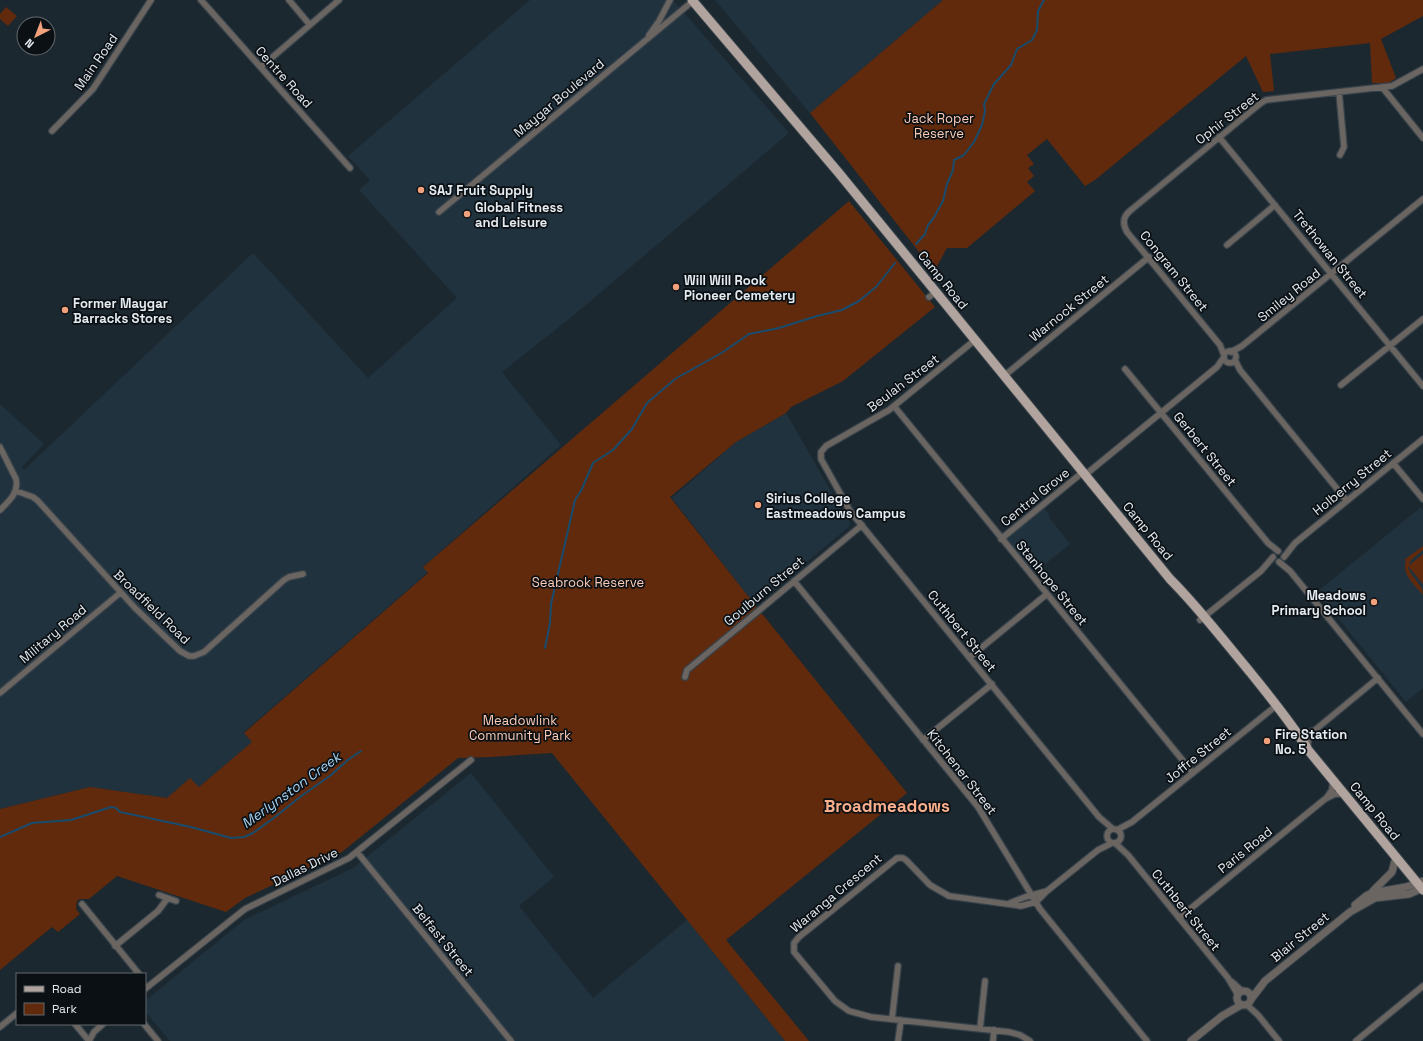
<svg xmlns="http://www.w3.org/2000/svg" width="1423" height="1041" viewBox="0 0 1423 1041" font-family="'Space Grotesk',sans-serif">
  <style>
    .built { fill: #21323f }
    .green { fill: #612a0c }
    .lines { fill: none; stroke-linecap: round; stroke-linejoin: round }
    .stream { stroke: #184c6e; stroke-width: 2 }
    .minor-casing { stroke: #38434b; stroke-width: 8 }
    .tertiary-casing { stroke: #38434b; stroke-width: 9 }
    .primary-casing { stroke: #38434b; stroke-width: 11 }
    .minor { stroke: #6b6562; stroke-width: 5.5 }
    .tertiary { stroke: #6b6562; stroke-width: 7 }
    .primary { stroke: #b1a39d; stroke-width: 9 }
    .poi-dot { fill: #f1a17c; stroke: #0b1014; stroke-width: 1.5 }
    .labels { text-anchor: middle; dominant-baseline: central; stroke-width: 3.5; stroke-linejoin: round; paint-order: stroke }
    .street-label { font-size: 13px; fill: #e4ebf1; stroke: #0b1014 }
    .park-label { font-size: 13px; fill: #feccb6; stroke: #0b1014 }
    .poi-label { font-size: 13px; font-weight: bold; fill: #e4ebf1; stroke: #0b1014; text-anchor: start }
    .water-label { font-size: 14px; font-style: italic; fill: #a8d3f3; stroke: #0b1014 }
    .district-label { font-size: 17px; font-weight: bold; fill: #f9ae8c; stroke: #0b1014 }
  </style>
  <rect width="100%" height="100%" fill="#1c2830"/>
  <path class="built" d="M530,0h143l116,133 -215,182 -72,57 59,73 -137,121 4,6 -184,160 8,10 -53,45 -9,-9 -23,20 -77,-11 -90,22v-405l44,40 -22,23 2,3 229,-217 115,125 89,-80 -98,-108 11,-10 -22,-24z
    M715,0h228l-133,113z
    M786,413l57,99 7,10v4l-95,79 -83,-107 64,-56z
    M1042,506l7,8v3l21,27 -38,31 -31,-36z
    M1421,507l2,3v178l-17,14 -89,-110z
    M471,773l83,104 -35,29 74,92 94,-78 98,121h-615l-25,-30v-10l99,-81 109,-52z"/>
  <path class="green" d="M943,0h480v16l-42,23 15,39 -9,6 -15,-1 -2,-40 -100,11 4,37 -11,1 -17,-36 -151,124 -10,6 -38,-47 -20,16 7,9 -6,4 6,8 -7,6 8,9 -68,57h-20l-10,18 -5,1 -2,-1 -120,-153z
    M6,7l11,9 -9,10 -8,-7v-5z
    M849,201l86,106 -92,74 -52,26 -5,6 -50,29 -66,55 85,108 152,188 -181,147 83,101h-24l-233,-288 -62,4 -32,1 -116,94 -97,46 -19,14 -109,-36 -28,23h-9l-3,2 -1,8 4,5 -22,18 -6,-5 -52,43v-161l90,-22 77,11 23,-20 9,9 53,-45 -8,-9 184,-160 -5,-6z
    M1423,546v4l-12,10 -3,7c3,11 15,17 15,28 -8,-10 -22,-21 -17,-34l-2,-1z
    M1423,554v30l-15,-18z"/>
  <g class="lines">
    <path class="stream" d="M916,244l9,-10 3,-9 5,-6 10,-18 4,-17 6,-14 1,-10 10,-5 10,-13 8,-17 3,-14 -1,-7 10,-20 17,-19 6,-16 15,-9 5,-10 1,-19 6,-11
      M545,648l5,-25 1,-19 24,-104 6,-9 12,-28 20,-13 19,-21 15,-26 28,-24 48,-27 26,-18 30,-6 38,-12 25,-6 17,-9 17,-14 19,-24
      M0,837l32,-14 39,-3 40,-13 5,1 4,4 71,15 40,11 13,-1 9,-4 22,-16 25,-20 31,-22 18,-16 12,-8"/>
    <defs>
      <path id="minor" d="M201,0l149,168
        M289,0l21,25
        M649,35l10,-14 11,-21
        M261,67l78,-67
        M1382,87l41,51
        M1339,92l5,55 -4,8
        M52,131l41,-42 58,-89
        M1219,137l204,249
        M439,212l254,-211
        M1227,245l48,-40
        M929,297l7,-5
        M975,340l-86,70 -63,36 -5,6v7l29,52 249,306 14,12
        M1224 357a6 6 0 1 1 12 0a6 6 0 1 1-12 0Z
        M1231,352l11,-6 181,-147
        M1224,355l-4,-10 -93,-113c-5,-9 -4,-16 4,-22l130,-107 5,-3 126,-14 31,-17
        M1235,360l5,10 107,131
        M1125,369l143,174 10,8
        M1004,376l145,-119
        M1341,385l82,-66
        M894,406l299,367
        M0,447l16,32c3,14 -7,22 -16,31
        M1393,463l30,36
        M1085,475l132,-108 7,-10
        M16,491l17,6 5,4 97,107 45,43 9,5h5l10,-4 80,-72 5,-3 14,-3
        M1001,539l82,-67
        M1284,557l11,-14 128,-104
        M1279,562l11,9 133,163
        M794,581l184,226 62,102 107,132
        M1200,620l61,-49 12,-14
        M970,657l77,-63
        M685,677l2,-7 175,-145
        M0,693l120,-100
        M1298,733h8l9,-3
        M923,740l69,-56
        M1307,748l2,-11 6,-7 63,-52
        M1327,797l5,-7 1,-10
        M1107 836a7 7 0 1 1 14 0a7 7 0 1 1-14 0Z
        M1117,830l15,-8 145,-117
        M1115,843l13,12 100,123 10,17
        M357,852l154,189
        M159,895l17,6
        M1010,903l15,-6 22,-6
        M82,904l57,70
        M1179,918l146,-119 10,-5h10
        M115,946l43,-35 9,-12
        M1232,982l10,9
        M145,989l100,-80 104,-51 122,-98
        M1247,1005l11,10 21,26
        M892,1019l6,-53
        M75,1024l14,17
        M144,1024l14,17
        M0,1027l17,-14
        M980,1029l5,-48
        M89,1041l5,-9 9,-8
        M898,1041l3,-21
        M993,1041l1,-11
        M1030,1041l-10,-6 -11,-3 -138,-15 -22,-6 -14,-10 -41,-49v-9l5,-6 98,-79h6l3,2 24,25 19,11 72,10 15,-4 11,-11 51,-41 14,-7
        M1356,1041l67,-55"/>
      <path id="tertiary" d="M1373,891l19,-19 4,-15
        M1355,905l11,-9 6,-3 34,-6 17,-6
        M1237 998a7 7 0 1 1 14 0a7 7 0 1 1-14 0Z
        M1252,998l13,-17 85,-69 25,-14 34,-4 14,-6
        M1191,1041l31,-25 19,-11"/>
      <path id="primary" d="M692,0l146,172 332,407c29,29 54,62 80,93 20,25 40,49 57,76
        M1304,745l119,145"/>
    </defs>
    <use href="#minor" class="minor-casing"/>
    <use href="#tertiary" class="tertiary-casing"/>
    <use href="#primary" class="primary-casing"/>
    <use href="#minor" class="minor"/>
    <use href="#tertiary" class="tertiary"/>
    <use href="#primary" class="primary"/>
  </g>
  <g class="poi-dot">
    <circle cx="421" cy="190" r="4"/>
    <circle cx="467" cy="214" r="4"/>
    <circle cx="676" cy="287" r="4"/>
    <circle cx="65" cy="310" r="4"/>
    <circle cx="758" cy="505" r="4"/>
    <circle cx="1374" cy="602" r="4"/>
    <circle cx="1267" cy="741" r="4"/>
  </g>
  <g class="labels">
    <g class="street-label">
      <text transform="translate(96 62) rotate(-55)">Main Road</text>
      <text transform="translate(284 77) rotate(48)">Centre Road</text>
      <text transform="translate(559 98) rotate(-40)">Maygar Boulevard</text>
      <text transform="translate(1227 118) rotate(-38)">Ophir Street</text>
      <text transform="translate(1330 254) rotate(51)">Trethowan Street</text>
      <text transform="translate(1174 271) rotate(51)">Congram Street</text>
      <text transform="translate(943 280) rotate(51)">Camp Road</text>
      <text transform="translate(1289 295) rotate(-39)">Smiley Road</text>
      <text transform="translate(1069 308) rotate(-39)">Warnock Street</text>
      <text transform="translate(903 383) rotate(-37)">Beulah Street</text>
      <text transform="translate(1205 449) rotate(51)">Gerbert Street</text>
      <text transform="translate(1352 482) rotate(-39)">Holberry Street</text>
      <text transform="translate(1035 497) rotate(-39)">Central Grove</text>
      <text transform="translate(1148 531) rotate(51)">Camp Road</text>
      <text transform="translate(1052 583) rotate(51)">Stanhope Street</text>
      <text transform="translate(764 591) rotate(-40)">Goulburn Street</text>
      <text transform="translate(152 607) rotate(44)">Broadfield Road</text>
      <text transform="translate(962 631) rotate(51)">Cuthbert Street</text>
      <text transform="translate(53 634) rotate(-40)">Military Road</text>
      <text transform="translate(1198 755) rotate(-39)">Joffre Street</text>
      <text transform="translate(962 772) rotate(52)">Kitchener Street</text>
      <text transform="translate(1375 811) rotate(51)">Camp Road</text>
      <text transform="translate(1245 850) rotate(-39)">Paris Road</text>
      <text transform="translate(305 867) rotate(-26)">Dallas Drive</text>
      <text transform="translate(836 893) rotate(-40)">Waranga Crescent</text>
      <text transform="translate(1186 910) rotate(51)">Cuthbert Street</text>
      <text transform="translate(1300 937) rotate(-39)">Blair Street</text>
      <text transform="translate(443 940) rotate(51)">Belfast Street</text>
    </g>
    <g class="park-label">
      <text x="939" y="118">Jack Roper<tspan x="939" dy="15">Reserve</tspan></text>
      <text x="588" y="582">Seabrook Reserve</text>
      <text x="520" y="720">Meadowlink<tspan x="520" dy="15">Community Park</tspan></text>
    </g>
    <g class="poi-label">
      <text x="429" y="190">SAJ Fruit Supply</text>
      <text x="475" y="207">Global Fitness<tspan x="475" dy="15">and Leisure</tspan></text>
      <text x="684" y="280">Will Will Rook<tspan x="684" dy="15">Pioneer Cemetery</tspan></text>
      <text x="73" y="303">Former Maygar<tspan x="73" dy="15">Barracks Stores</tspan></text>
      <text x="766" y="498">Sirius College<tspan x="766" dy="15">Eastmeadows Campus</tspan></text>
      <text x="1366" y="595" text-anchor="end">Meadows<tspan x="1366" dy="15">Primary School</tspan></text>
      <text x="1275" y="734">Fire Station<tspan x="1275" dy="15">No. 5</tspan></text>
    </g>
    <g class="water-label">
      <text transform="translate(291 790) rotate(-36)">Merlynston Creek</text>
    </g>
    <g class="district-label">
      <text x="887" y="806">Broadmeadows</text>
    </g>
  </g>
  <rect x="16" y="973" width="130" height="52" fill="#0b1014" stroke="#62686c"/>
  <rect x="24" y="986" width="20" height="6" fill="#b1a39d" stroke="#62686c"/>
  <text x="52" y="993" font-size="12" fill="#e4ebf1">Road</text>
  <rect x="24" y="1003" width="20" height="12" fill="#612a0c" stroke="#62686c"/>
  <text x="52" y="1013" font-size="12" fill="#e4ebf1">Park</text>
  <g transform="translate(36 36) rotate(222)"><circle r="19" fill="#0b1014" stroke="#62686c"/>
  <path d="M0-3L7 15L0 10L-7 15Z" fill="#f1a17c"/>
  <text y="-6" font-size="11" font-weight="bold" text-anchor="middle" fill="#e4ebf1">N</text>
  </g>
</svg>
